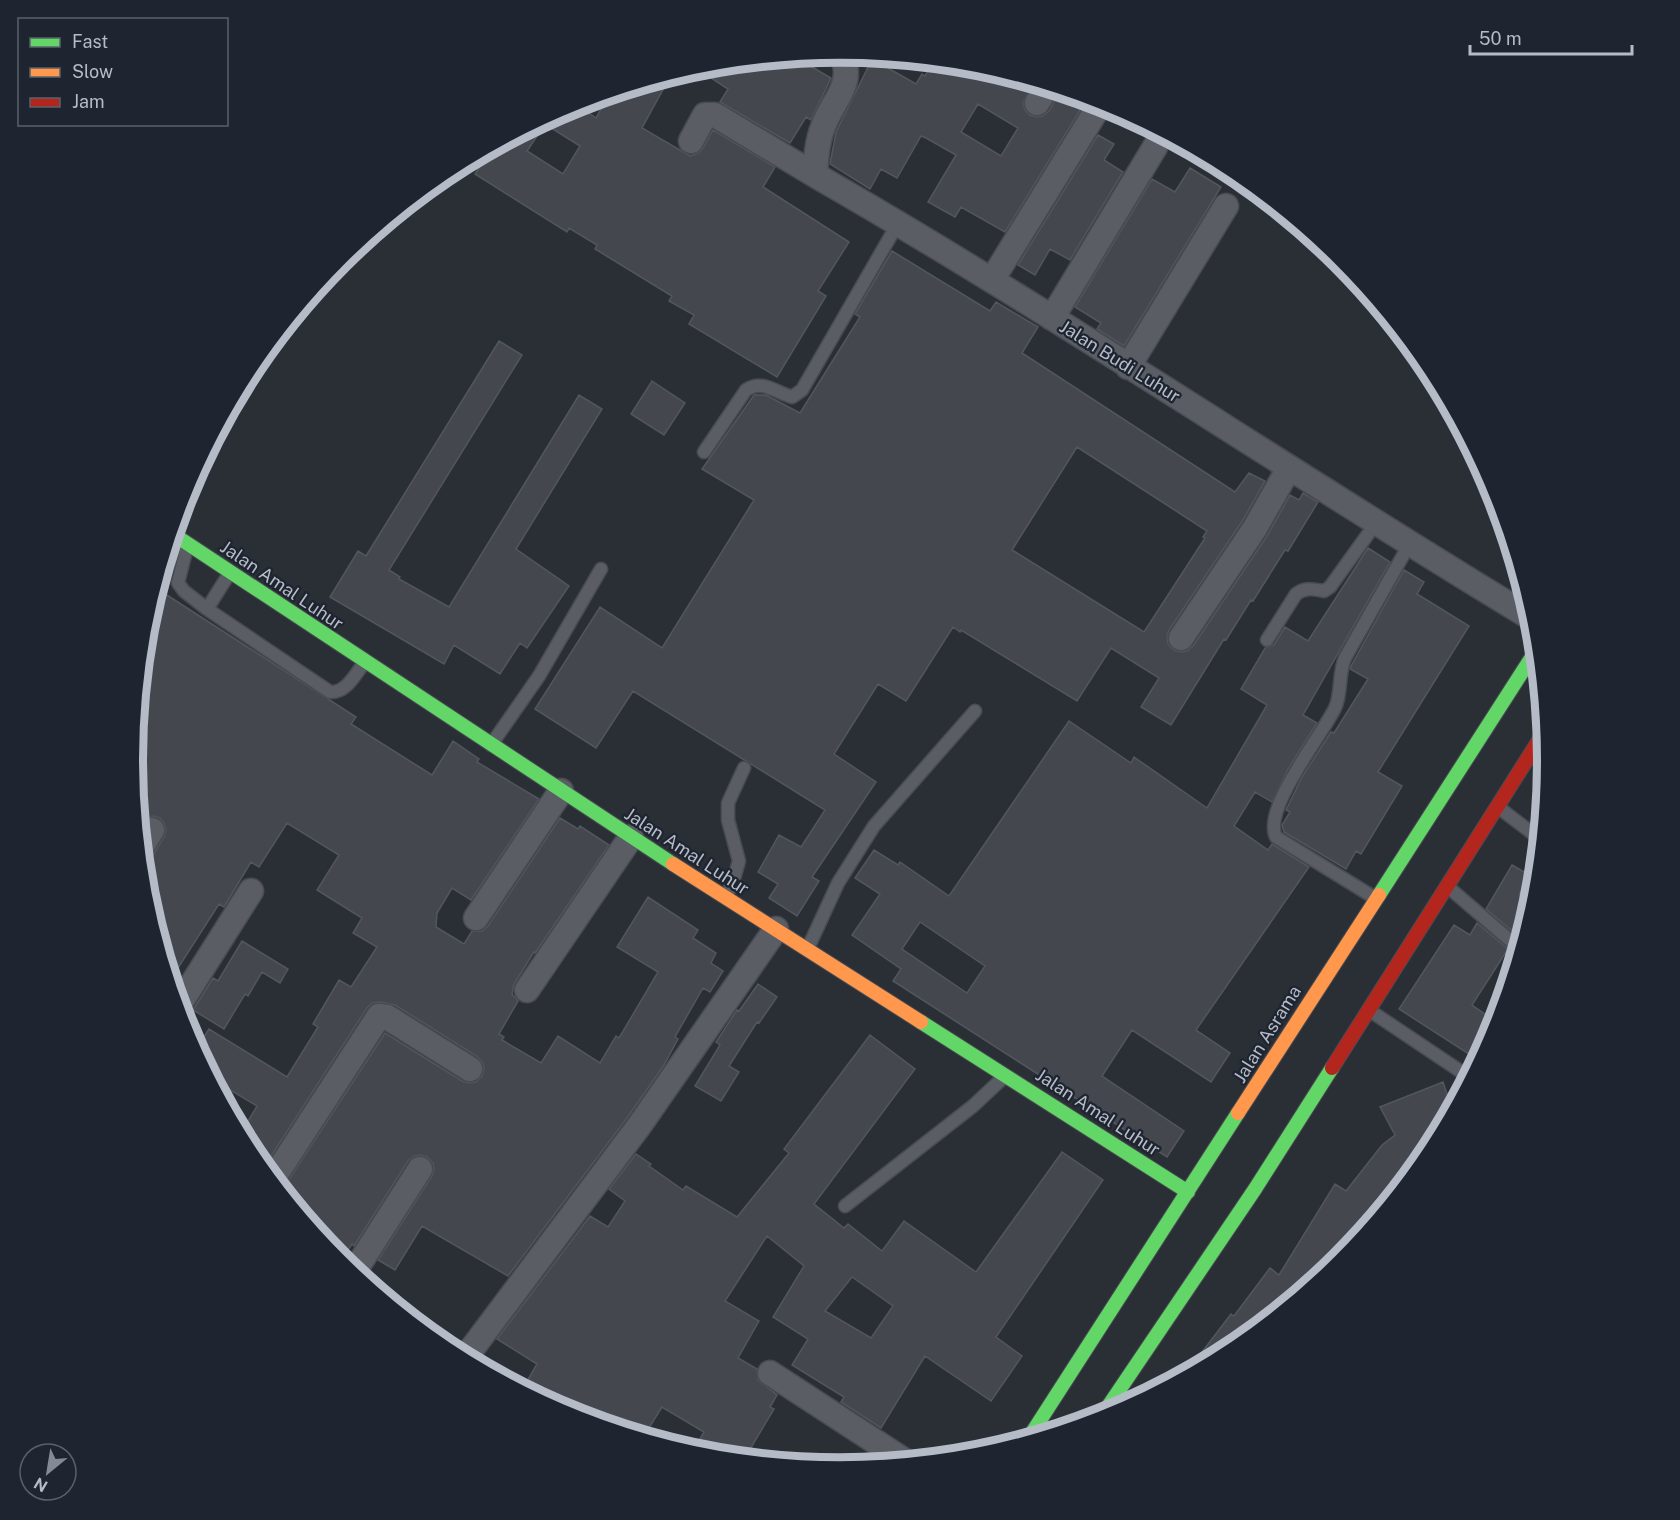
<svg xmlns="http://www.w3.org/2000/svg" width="1680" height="1520" viewBox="0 0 1680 1520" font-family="'Public Sans',sans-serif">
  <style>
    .building { fill: #44484e; stroke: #52565d; stroke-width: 1.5; fill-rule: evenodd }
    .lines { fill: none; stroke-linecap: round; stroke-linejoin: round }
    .lane-casing { stroke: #484b51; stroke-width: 15 }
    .street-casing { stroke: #484b51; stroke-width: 27 }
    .fast-casing { stroke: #484b51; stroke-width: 16 }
    .slow-casing { stroke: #484b51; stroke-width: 16 }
    .jam-casing { stroke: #484b51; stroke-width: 16 }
    .lane { stroke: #5a5d64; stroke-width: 12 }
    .street { stroke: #5a5d64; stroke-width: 24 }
    .fast { stroke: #63d668; stroke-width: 14 }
    .slow { stroke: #ff974d; stroke-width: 14 }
    .jam { stroke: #b3261e; stroke-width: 14 }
    .labels { text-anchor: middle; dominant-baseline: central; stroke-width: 4.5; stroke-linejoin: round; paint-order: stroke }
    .street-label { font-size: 18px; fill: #b5bbc7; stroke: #1e2530 }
    .rim { fill: none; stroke: #b5bbc7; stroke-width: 8 }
  </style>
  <rect width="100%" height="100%" fill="#2a2f36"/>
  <path class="building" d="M795,57l36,21 -20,42 -5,-3 -16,26 -70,-41 8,-13 -32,-21z
    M872,59l44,25 6,-10 3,2 8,-14 45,4 55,17 -10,20 2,7 5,5 6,2 7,-1 6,-5 11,-20 27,8 -82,133 -44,-25 -6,10 -27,-15 28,-47 -30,-17 -5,-2 -24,42 -16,-9 -11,20 -40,-25 6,-32zM978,104l40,24 -17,28 -40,-24z
    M671,75l-29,53 48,28 8,-3 5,-5 10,-18 62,37 -12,20 86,55 -31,49 8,5 -49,81 -88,-53 5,-9 -25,-14 3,-5 -77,-47 2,-4 -28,-17 -2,4 -92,-58 18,-27 77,-41 6,-2 20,14 13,-24zM545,124l35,22 -17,28 -36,-23z
    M1098,135l16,9 -10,16 19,12 -53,88 -20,-11 -15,26 -17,-10z
    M1190,168l31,19 -97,159 -27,-17 4,-6 -26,-16 77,-128 23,13z
    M892,251l98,60 6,-9 42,25 -16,26 213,139 14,-19 16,8 -22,39 -74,110 -2,6 1,8 6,6 7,2 6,-1 6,-5 74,-110 23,-41 9,5 4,-7 15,9 -30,49 -3,-1 -32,51 -2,-1 -25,40 -2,-1 -53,86 -30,-18 18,-29 -48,-30 -34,53 -116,-71 -1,2 -7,-5 -47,74 -28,-17 -44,70 42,28 -64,95 7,4 -22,35 -28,-18 9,-14 -20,-12 21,-37 22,12 24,-37 -192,-119 -37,57 -61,-39 65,-102 62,41 92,-148 -52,-31 52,-74h12l34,18 60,-96 -5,-3zM1077,447l130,84 -4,6 2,1 -61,94 -132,-82z
    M499,341l23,14 -133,215 11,7 -1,2 50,28 130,-212 23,14 -86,140 53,37 -42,62 -7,-5 -20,31 -46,-29 -10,19 -114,-67 28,-46 8,5z
    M652,381l33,22 -21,32 -33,-21z
    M1368,548l22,14 -87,153 14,8 -29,46 -16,33 -17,-10 -21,34 34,24 4,-6 37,23 -113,163 34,23 -19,29 -79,-52 -30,46 82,55 -17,26 -274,-176 8,-12 -49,-34 28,-41 -25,-16 19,-28 24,15 2,-3 49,34 120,-175 62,42 3,-6 73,51 60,-103 -26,-16 24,-41 9,-3 11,-18 23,14zM920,922l65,44 -18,27 -65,-44z
    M1404,570l20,12 -7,12 52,32 -91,146 24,14 -41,68 -5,-3 -10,18 -62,-37 -2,-7 8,-13 -4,-2 16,-33 29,-45 3,1 34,-54 -18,-10 1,-3z
    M156,588l200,129 -5,7 81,51 21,-34 26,18 -2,3 62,37 -68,101 -19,-12 -15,25 -1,14 28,17 8,-13h10l6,-5 72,-108 18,11 2,-3 29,19 -74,108 -1,-1 -20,32 -2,10 6,7 -19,33 5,3 -2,3 39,23 17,-27 42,27 16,-27 3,2 39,-66 -41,-25 31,-50 50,33 -5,8 23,15 -5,10 12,8 -13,21 -7,-4 -28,49 3,2 -14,26 -37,53 -119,158 -86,-50 -27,44 -17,-10 54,-84 2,-7 -1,-6 -6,-6 -6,-2 -7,1 -6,5 -54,85 -2,-2 -11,17 -59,-71 103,-157 77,48 7,2 7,-1 6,-6 2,-7 -1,-6 -5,-6 -83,-52 -14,-3 -9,1 -5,5 -103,159 -12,-14 -11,-20 16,-27 -30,-18 -5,9 -26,-48 13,-20 78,48 31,-50 -5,-3 26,-44 12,7 26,-40 -24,-14 9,-15 -45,-28 22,-35 -52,-32 -28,44 -8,-5 -27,45 -5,-3 -48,75 -25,-81 -3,-36 5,-2 5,-5 11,-18 2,-7 -2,-7 -4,-5 -7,-2 -8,2 -6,6 -6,-64 13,-138z
    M1512,865l19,11 -12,18 14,8 -9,30 -4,-2 -3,5 -31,-26z
    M1477,923l31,26 -36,56 24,17 -18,38 -79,-51 55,-84 16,10z
    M242,941l46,28 -8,14 -18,-11 -14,24 -3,-2 -21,35 -31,-19 20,-32 5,3z
    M758,984l19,13 -18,26 -2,-1 -28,44 10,6 -18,29 -26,-15 25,-41 -4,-3 21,-32 2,1z
    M870,1035l45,34 -101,135 30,24 4,-4 34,27 22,-30 72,51 86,-120 41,28 -107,157 26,19 -31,45 -66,-45 -44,72 -40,-26 3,-5 -52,-32 16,-26 -35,-22 31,-51 -37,-30 -42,65 34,20 -21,37 19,11 1,11 19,15 -7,12 4,2 -28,47 -7,-4 -3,5 -43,-6 11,-19 -42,-25 -18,29 -41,-24 -6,10 -43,-26 -1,3 -27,-16 11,-19 -40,-25 93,-123 18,11 17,-26 -16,-12 27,-35 15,10 -2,2 34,24 3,-4 51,31 52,-64 -5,-4zM852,1277l41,29 -22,32 -46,-27z
    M1443,1082l9,27 -24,44 -88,108 -107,87 -47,25 45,-59 3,2 36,-48 9,7 56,-91 11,7 36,-46 13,-10 -15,-28z"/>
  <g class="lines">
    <defs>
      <path id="lane" d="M704,452l42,-62c16,-11 29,2 46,7l10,-7 95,-165
        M187,547l-9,36 6,8 23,18 123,83c16,1 25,-17 34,-29
        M207,609l22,-35
        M1267,640l29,-46c9,-7 17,-5 28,-3l6,-4 46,-64
        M491,745l48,-69 62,-107
        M1498,807l42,32
        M1447,886l72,62
        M726,896l7,-14 6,-21 -11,-41v-17l16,-35
        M1375,898l-99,-61c-14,-28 45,-100 59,-129 7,-15 3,-34 10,-50l64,-113
        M808,948l30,-65 36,-57 101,-115
        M1369,1010l100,67
        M845,1206l128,-100 32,-30"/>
      <path id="street" d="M841,53c15,31 -8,46 -18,74 -6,15 -7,32 -8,48 244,140 477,299 718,444
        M1037,103l10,-16
        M691,141l14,-26h10l100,60
        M992,280l109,-177
        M1052,318l103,-171
        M1128,367l98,-161
        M1181,638l74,-110 34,-60
        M141,848l11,-18
        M476,918l85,-127
        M527,990l104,-153
        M179,1005l72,-114
        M273,1179l106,-163 8,1 83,52
        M354,1272l66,-103
        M465,1358l174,-232 137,-197
        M770,1373l135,88"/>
      <path id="fast" d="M173,534l500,330
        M1379,895l158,-246
        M921,1022l267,170
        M1101,1417l154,-228 77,-121
        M1028,1439l210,-326"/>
      <path id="slow" d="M673,864l248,158
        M1238,1113l141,-218"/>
      <path id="jam" d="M1332,1068l213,-337"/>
    </defs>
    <use href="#lane" class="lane-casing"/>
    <use href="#street" class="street-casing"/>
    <use href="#fast" class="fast-casing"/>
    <use href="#slow" class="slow-casing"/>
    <use href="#jam" class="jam-casing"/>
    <use href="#lane" class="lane"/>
    <use href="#street" class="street"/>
    <use href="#fast" class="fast"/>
    <use href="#slow" class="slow"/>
    <use href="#jam" class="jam"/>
  </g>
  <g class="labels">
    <g class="street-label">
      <text transform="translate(1120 361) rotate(32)">Jalan Budi Luhur</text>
      <text transform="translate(282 585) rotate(34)">Jalan Amal Luhur</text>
      <text transform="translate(687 851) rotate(33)">Jalan Amal Luhur</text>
      <text transform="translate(1267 1034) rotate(-58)">Jalan Asrama</text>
      <text transform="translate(1098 1112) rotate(33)">Jalan Amal Luhur</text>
    </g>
  </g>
  <path d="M0 0H1680V1520H0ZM143 760a697 697 0 1 1 1394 0a697 697 0 1 1-1394 0Z" fill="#1e2530" fill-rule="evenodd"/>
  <path class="rim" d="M143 760a697 697 0 1 1 1394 0a697 697 0 1 1-1394 0Z"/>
  <rect x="18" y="18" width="210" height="108" fill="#1e2530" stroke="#5a616c" stroke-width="1.5"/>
  <rect x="30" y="38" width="30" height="9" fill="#63d668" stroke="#5a616c" stroke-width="1.5"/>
  <text x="72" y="48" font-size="18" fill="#b5bbc7">Fast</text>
  <rect x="30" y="68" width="30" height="9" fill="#ff974d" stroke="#5a616c" stroke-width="1.5"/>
  <text x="72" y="78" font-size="18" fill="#b5bbc7">Slow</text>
  <rect x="30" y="98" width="30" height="9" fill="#b3261e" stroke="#5a616c" stroke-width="1.5"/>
  <text x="72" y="108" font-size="18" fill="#b5bbc7">Jam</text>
  <g transform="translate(48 1472) rotate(210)"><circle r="28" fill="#1e2530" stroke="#5a616c" stroke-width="1.5"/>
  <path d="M0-4.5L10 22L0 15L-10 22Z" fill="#848a94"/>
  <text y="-9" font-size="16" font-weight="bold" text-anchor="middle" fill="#b5bbc7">N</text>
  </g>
  <path d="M1470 45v9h162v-9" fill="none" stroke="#b5bbc7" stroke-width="3"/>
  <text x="1479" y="45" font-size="18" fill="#b5bbc7" stroke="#1e2530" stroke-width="4.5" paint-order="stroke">50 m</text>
</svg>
